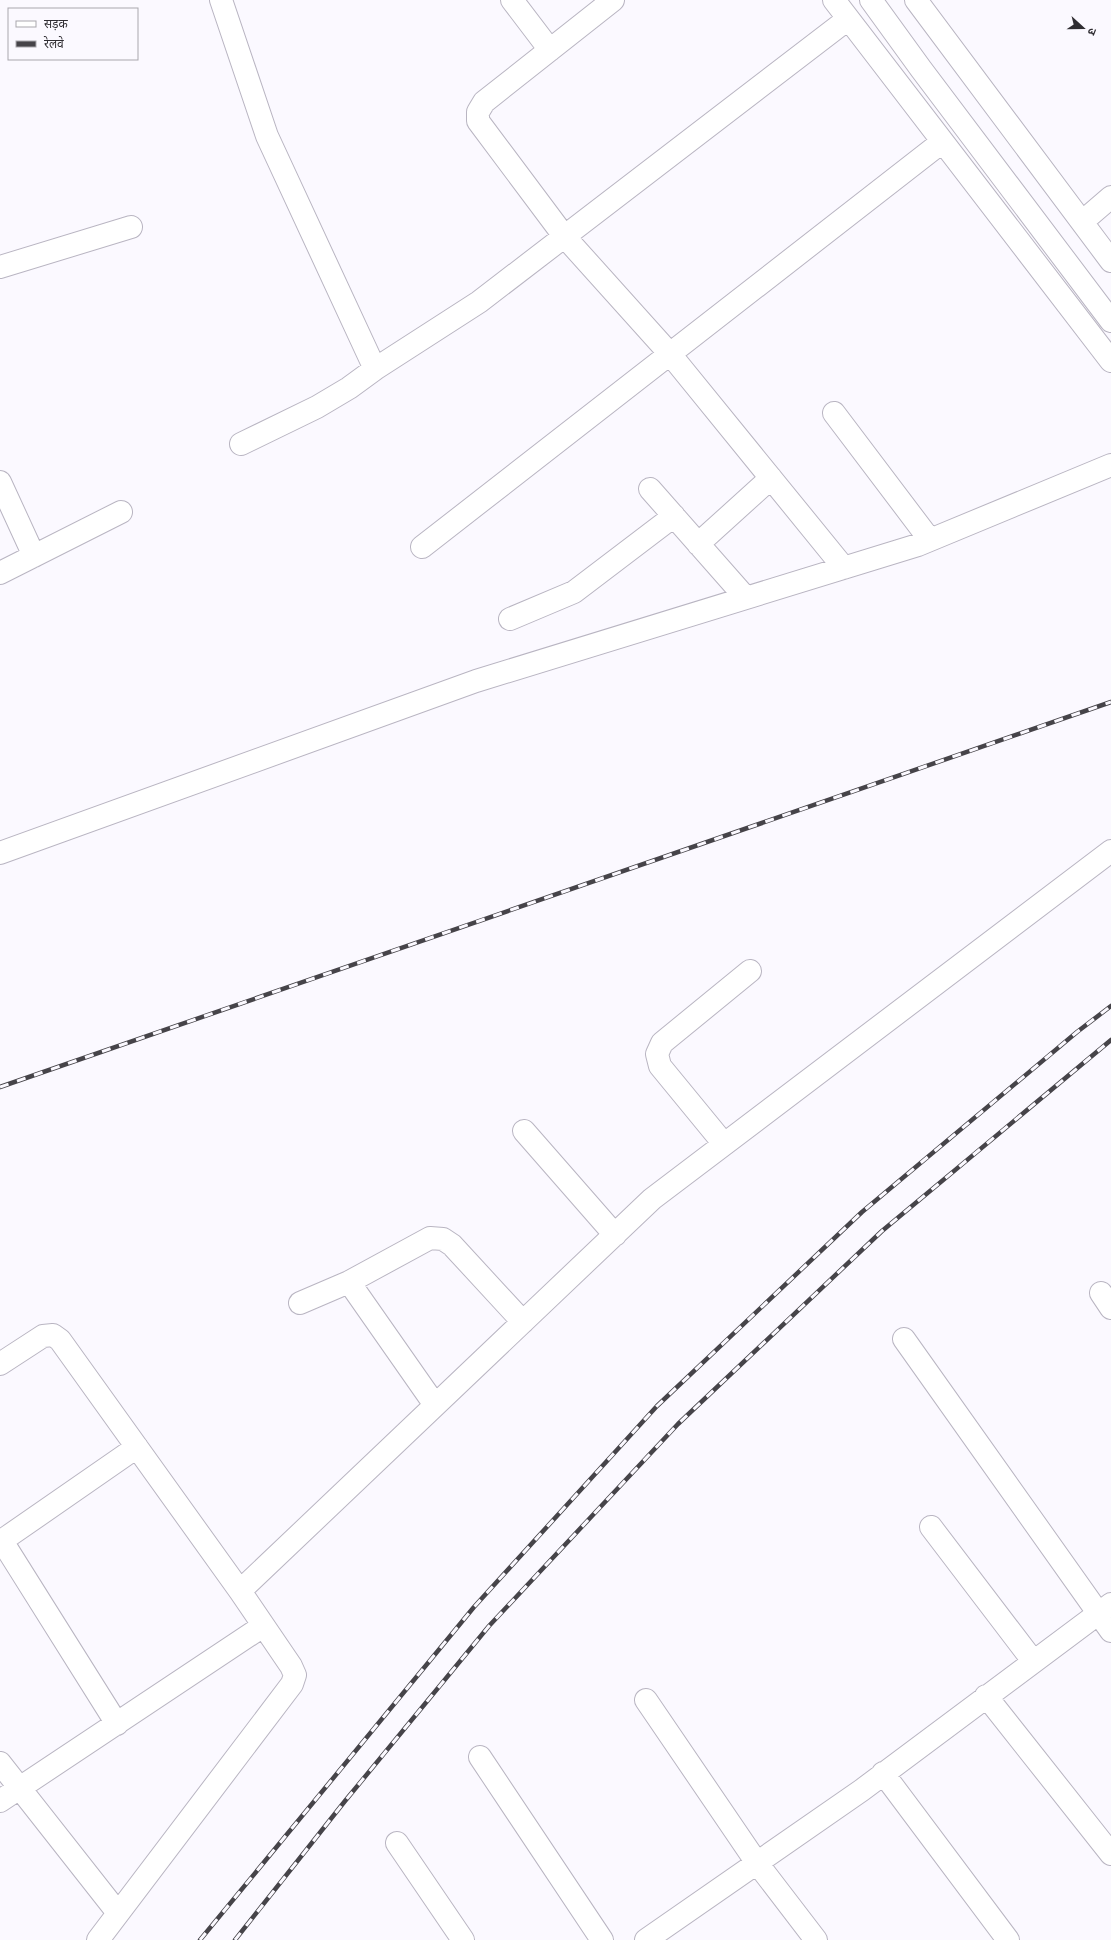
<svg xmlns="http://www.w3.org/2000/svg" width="1111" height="1940" viewBox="0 0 1111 1940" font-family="Lora,'Noto Sans Devanagari',serif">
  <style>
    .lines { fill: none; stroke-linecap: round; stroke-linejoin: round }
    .street-casing { stroke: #b9b5c2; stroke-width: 24 }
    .secondary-casing { stroke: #b9b5c2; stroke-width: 24 }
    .street { stroke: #fff; stroke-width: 22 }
    .secondary { stroke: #fff; stroke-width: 22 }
    .rail-casing { stroke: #464449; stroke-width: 4.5 }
    .rail { stroke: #fbf9ff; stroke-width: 3; stroke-dasharray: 9; stroke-linecap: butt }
  </style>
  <rect width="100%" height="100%" fill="#fbf9ff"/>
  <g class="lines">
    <defs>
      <path id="street" d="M221,0l46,136 108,233
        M512,0l38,50
        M613,0l-129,102 -6,10v9l86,115 106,118 174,214
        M834,0l277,361
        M916,0l195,261
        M1082,222l29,-25
        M0,267l131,-40
        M834,413l96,127
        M241,444l76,-37 32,-19 26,-19 104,-67 369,-283
        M0,482l34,74
        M650,489l96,109
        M698,544l73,-66
        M422,547l520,-405
        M0,573l121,-61
        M510,619l64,-27 100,-76
        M0,853l476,-172 442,-136 193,-80
        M524,1131l91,104
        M724,1144l-64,-78 -3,-12 5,-11 88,-72
        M349,1282l86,123
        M1101,1293l10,15
        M300,1303l49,-21 81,-44 13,1 9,6 71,77
        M904,1339l207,292
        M0,1364l43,-28 10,-1 7,5 180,251 51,75 4,9 -3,9 -194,256
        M931,1527l102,134
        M2,1541l115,183
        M0,1542l137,-95
        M240,1591l412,-392 459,-348
        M986,1696l125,158
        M646,1700l111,163 59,77
        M480,1757l122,183
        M0,1763l118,150
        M883,1773l125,167
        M0,1801l263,-175
        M397,1843l66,97
        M646,1940l216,-150 249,-186"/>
      <path id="secondary" d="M871,0l50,69 190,252"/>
    </defs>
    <use href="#street" class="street-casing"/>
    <use href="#secondary" class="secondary-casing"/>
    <use href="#street" class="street"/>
    <use href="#secondary" class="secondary"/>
    <defs>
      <path id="rail" d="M0,1087l1111,-385
        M200,1940l274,-333 183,-201 205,-194 215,-180 34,-26
        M235,1940l110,-139 144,-175 189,-202 204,-193 229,-191"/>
    </defs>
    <use href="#rail" class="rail-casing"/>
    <use href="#rail" class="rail"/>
  </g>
  <rect x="8" y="8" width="130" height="52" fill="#fbf9ff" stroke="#a9a7ad"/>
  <rect x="16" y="21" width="20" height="6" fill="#ffffff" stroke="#a9a7ad"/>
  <text x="44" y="28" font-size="12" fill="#2f2d32">सड़क</text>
  <rect x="16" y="41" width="20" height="6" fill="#464449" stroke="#a9a7ad"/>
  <text x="44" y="48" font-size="12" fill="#2f2d32">रेलवे</text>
  <g transform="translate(1083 28) rotate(111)" stroke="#fbf9ff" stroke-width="3" paint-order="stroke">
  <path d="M0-3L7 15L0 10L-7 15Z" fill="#2f2d32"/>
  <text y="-6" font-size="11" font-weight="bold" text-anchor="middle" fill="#2f2d32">उ</text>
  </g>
</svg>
